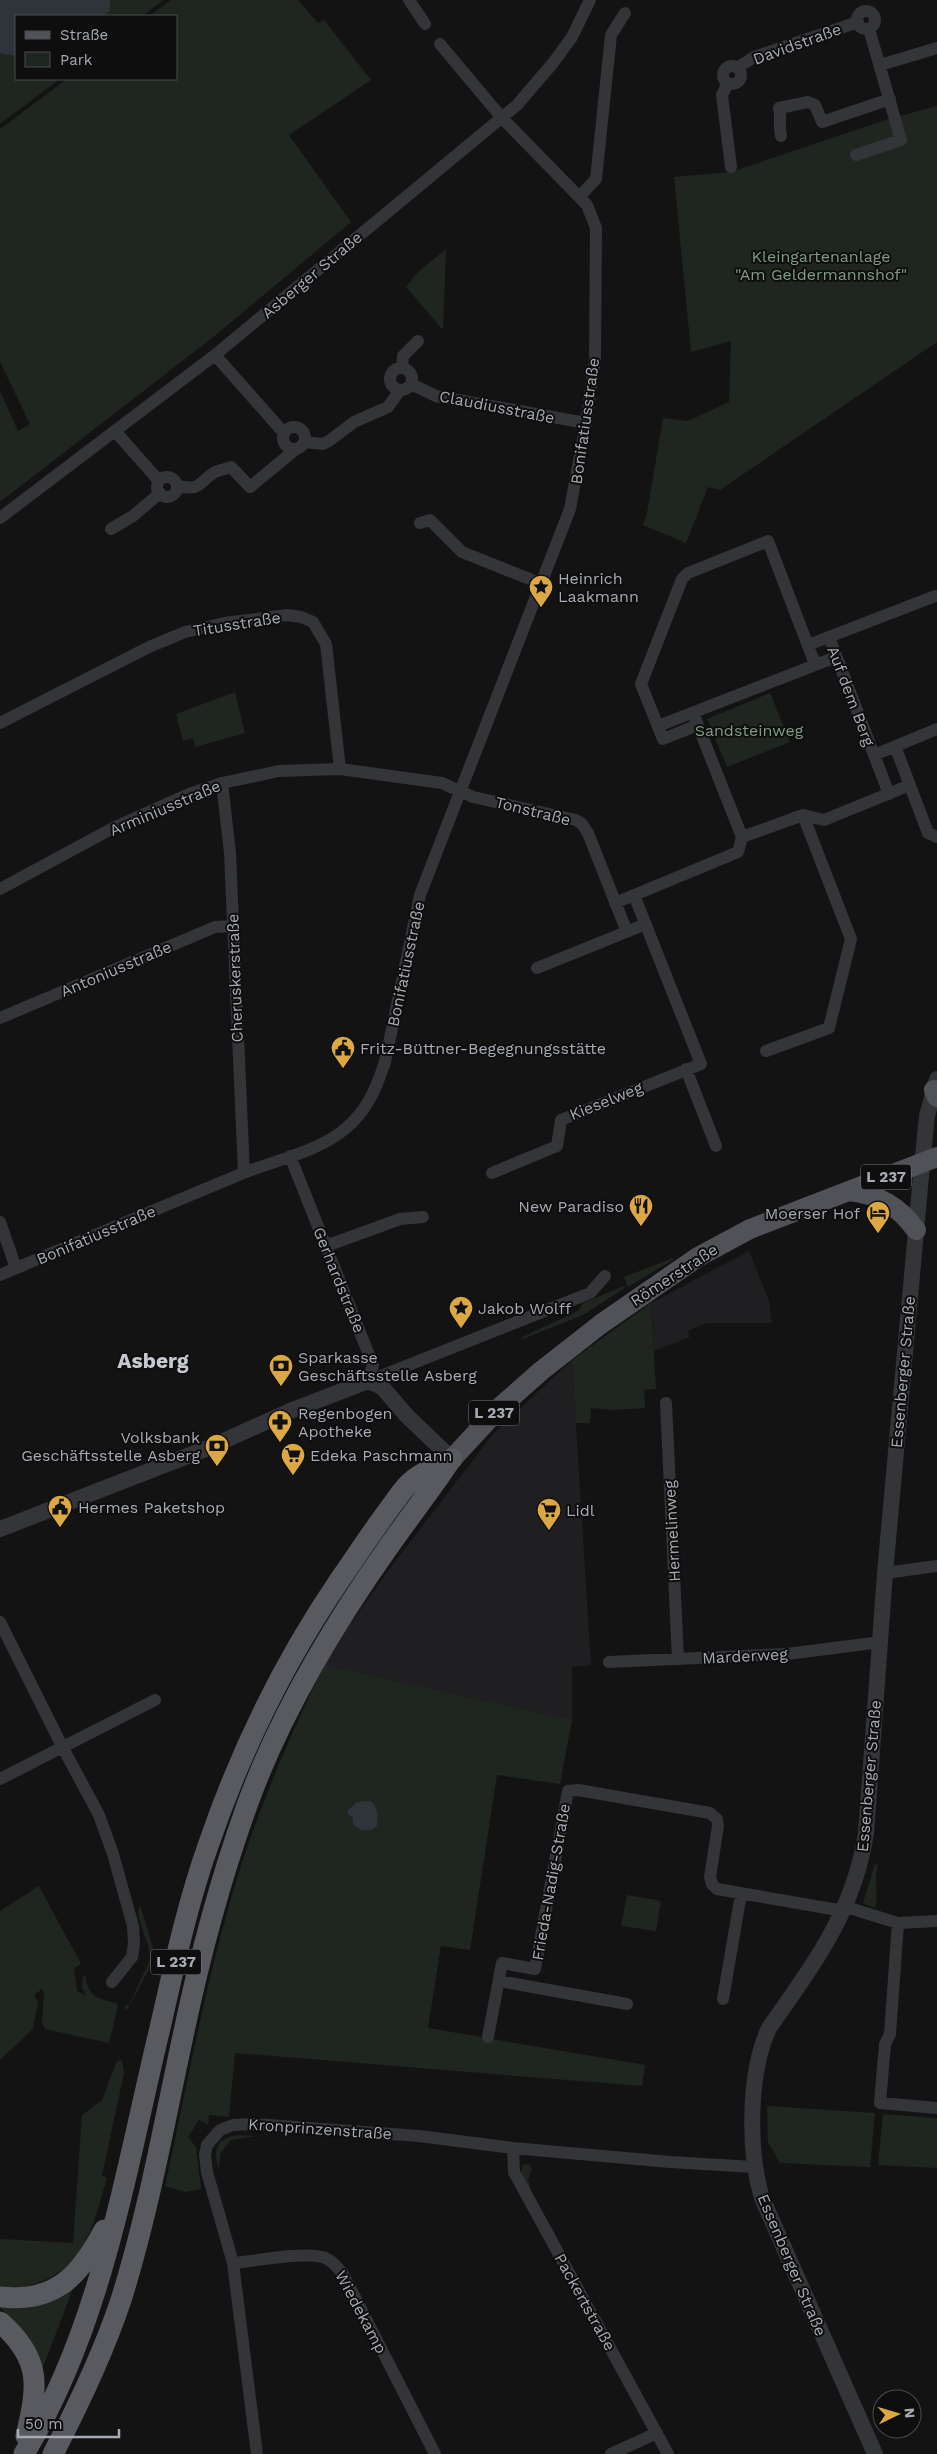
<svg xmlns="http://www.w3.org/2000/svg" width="937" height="2454" viewBox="0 0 937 2454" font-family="'Work Sans',sans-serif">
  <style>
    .built { fill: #1f1f21 }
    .green { fill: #1f2620 }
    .water { fill: #2d353b }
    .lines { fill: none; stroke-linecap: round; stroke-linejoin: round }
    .minor { stroke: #343538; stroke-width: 12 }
    .tertiary { stroke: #343538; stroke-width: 16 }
    .primary { stroke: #505257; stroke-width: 20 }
    .trunk { stroke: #585a60; stroke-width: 21 }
    .labels { text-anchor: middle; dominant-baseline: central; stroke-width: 4; stroke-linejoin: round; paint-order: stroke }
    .shield { fill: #0e0e0f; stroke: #787b82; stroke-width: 1 }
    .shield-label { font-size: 15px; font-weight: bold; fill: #a6aab3 }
    .street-label { font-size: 16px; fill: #a6aab3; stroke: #0e0e0f }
    .park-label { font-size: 16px; fill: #7f9c81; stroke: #0e0e0f }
    .poi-label { font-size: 16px; fill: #a6aab3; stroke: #0e0e0f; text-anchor: start }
    .district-label { font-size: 21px; font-weight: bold; fill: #c6c9cf; stroke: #0e0e0f }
  </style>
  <rect width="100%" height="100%" fill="#131314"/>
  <path class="built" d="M749,1251l20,50 3,22h-66l-18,8 2,6 -36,14 -3,-48z
    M572,1360l19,305 -19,2v53l-234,-52 -13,-4 21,-34 42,-59 105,-137z"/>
  <path class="green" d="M0,0h164l-22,16h-126v63h44l-60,45z
    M171,0h127l20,23 6,-3 47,60 -82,55 62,87 -139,116 -212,164v-111l18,40 12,-7 -30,-62v-233l67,-50h109v-63h-27z
    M937,106v236l-217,148 -12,-3 -22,56 -43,-18 4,-12 16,-95 25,3 41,-19 2,-61 -40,11 -17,-175 57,-5 158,-53z
    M446,249l-3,81 -37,-43 12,-15z
    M235,692l10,41 -50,14 -2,-9 -10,3 -7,-27z
    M770,693l20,49 -63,25 -20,-48z
    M673,1258l1,1 -46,28 -4,-10z
    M624,1286l1,2 -42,27 -60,24 -1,-2 56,-26 5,-8z
    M651,1303l5,86 -12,1 1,18 -32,2 -22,-2 -1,15h-14l-4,-63z
    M325,1664l13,4 234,52 -12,64 -63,-9 -27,175 -29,-4 -13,82 217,37 -3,21 -407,-33 -6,64 -20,-2 -1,10 -9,-5 -11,17 8,10 5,42 -16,3 -20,-6c21,-95 38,-191 65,-284 24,-83 57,-162 95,-238z
    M875,1864l3,1c-5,16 1,28 -3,43l-12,-5z
    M39,1886l42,78 -7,4 3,23 9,5 -4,-9 1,-12 3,2c1,19 14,23 31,26l1,3 -9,37 -64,-14 -3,-6 2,-30 -2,-4 -8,6 4,7 -5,27 -33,31v-149z
    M627,1895l34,6 -5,30 -35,-5z
    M140,1905l14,46 -6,20 -20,37 -4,2 1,-5h4l21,-45c2,-16 -17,-43 -10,-55z
    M122,2060l2,13 -22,103 5,2c-13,44 -22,92 -73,106 -11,3 -22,5 -34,3v-48l73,4 9,-128 20,-15 15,-39z
    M767,2106l108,7 -5,54 -90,-4 -12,-21z
    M883,2114l54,4v50l-59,-3z
    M239,2135l17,1 -25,4 -11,14 -1,17c-6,-21 -4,-33 20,-36z
    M529,2164l3,5 -4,11 3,10c-6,-6 -11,-15 -9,-25z
    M74,2286l-32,84 -19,-38 -22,-24z"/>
  <path class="water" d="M0,0h110v11l-9,5h-85v40l-16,-3z
    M370,1801c8,5 8,16 7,25l-5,4h-11l-8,-6v-6l-5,-4v-4l9,-8z"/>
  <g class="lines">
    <path class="minor" d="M409,0l16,24
      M857 20a9 9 0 1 1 18 0a9 9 0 1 1-18 0Z
      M880,65l57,-17
      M723 75a9 9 0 1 1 18 0a9 9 0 1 1-18 0Z
      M737,68l17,-11 104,-35
      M728,83l-6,12 9,72
      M781,136c-3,-10 1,-18 -2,-28l29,-6 7,3 7,17 68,-23
      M856,155l45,-15 -32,-111
      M580,196l16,-17 15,-144 14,-22
      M215,355l69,78
      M390 379a11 11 0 1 1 22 0a11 11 0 1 1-22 0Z
      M402,368l1,-12 15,-15
      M411,384l25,12 150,27
      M283 438a11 11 0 1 1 22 0a11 11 0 1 1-22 0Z
      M115,431l44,50
      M304,442l19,2 6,-3 25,-19 34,-15 12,-17
      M157 487a10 10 0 1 1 20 0a10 10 0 1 1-20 0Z
      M177,486c25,5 20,-3 38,-14 5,-2 11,-3 16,-5l19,20 46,-38
      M0,518l215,-163 302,-250 36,-42 19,-26 18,-37
      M420,523l10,-3 32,32 80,32
      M111,529l22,-13 27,-23
      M829,637l60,157
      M808,645l127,-49
      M695,718l47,119
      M0,723l149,-76 36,-15 40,-9 62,-8 14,2 12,5 13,22 14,125
      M698,725l-35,14 -22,-55 41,-105 6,-6 80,-32 47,123
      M658,726l178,-69
      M895,746l33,87 9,4
      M874,755l63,-26
      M222,783l8,70 14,320
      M742,837l61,-22 21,5 86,-35
      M0,889l113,-61 76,-34 33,-11 57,-12 61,-2 102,14 31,14 103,23 6,4 6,9 39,99
      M615,903l123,-51 4,-15
      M537,968l109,-44
      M0,1018l215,-91 18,-1
      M766,1051l63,-23 22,-89 -48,-124
      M686,1069l30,77
      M290,1156l83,209 -5,16
      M492,1173l65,-27 4,-26 140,-56 -67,-169
      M0,1222l16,46
      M326,1246l74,-27 23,-2
      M0,1275c80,-34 160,-67 241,-101 34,-14 75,-21 104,-45 22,-18 31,-40 40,-67l35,-167 150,-386 16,-86 9,-64 1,-131 -9,-23 -85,-87 -62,-74
      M368,1381l222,-88 15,-17
      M666,1403l12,256
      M885,1573l52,-7
      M0,1622l63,126 36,67 14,39 20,72 1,18 -2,13 -20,25
      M609,1662l178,-8 94,-12
      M0,1779l155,-79
      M846,1907l52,16 39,-2
      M898,1923l-8,111 -5,10 -5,59 57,5
      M499,1981l128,23
      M723,1999l18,-105
      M488,2037l14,-74 33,6 33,-178 10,-1 132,23 7,6 1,7 -8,51 2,7 5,5 127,22
      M513,2148l1,24 154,282
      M233,2263c24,-2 66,-11 89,-6 9,2 15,10 21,17l92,180
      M257,2454l-24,-191 -26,-91 -2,-17 2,-10 13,-15 13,-5 21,-1 165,12 94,12 157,14 84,5
      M611,2454l46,-21"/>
    <path class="tertiary" d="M0,1529l208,-81 82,-37 78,-30 14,6 25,29 45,43
      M875,2454l-113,-256c-14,-46 -14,-125 7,-170 44,-63 85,-116 97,-195l19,-260 36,-397 6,-60 10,-37"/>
    <path class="primary" d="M934,1090l3,7
      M849,1191c29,3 50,15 67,39
      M452,1459l47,-51 42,-37 60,-47 97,-67 52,-28 187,-72"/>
    <path class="trunk" d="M0,2297c55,6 80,-21 104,-67
      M0,2322c42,37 38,64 26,114
      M24,2454c78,-129 101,-281 136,-426 14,-61 27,-123 48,-182 32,-94 77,-186 133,-268 18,-26 35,-52 54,-77 5,-7 11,-16 18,-21 11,-9 26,-15 39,-21
      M53,2454c26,-50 50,-100 68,-154 27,-86 43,-176 62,-264 16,-76 36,-152 62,-225 33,-94 85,-181 142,-262 21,-30 43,-58 63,-88"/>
  </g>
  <defs>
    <symbol id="sight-pin" viewBox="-11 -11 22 30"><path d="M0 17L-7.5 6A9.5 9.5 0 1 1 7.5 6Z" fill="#dba843" stroke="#0e0e0f"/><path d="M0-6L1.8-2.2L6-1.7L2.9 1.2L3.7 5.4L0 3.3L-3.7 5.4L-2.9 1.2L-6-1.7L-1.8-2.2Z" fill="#111"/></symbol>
    <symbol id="civic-pin" viewBox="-11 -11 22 30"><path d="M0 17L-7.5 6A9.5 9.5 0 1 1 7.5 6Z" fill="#dba843" stroke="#0e0e0f"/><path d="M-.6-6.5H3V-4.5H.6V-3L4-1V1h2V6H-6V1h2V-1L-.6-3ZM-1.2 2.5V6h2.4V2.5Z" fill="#111"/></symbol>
    <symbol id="restaurant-pin" viewBox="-11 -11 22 30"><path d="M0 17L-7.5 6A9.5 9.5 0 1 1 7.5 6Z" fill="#dba843" stroke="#0e0e0f"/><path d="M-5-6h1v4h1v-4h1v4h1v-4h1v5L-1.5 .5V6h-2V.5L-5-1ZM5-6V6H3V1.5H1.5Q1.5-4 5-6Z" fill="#111"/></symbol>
    <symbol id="hotel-pin" viewBox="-11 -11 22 30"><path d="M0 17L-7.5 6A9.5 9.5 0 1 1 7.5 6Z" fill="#dba843" stroke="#0e0e0f"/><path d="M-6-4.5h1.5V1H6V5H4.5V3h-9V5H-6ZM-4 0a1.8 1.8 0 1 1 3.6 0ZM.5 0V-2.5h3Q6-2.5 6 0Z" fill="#111"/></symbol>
    <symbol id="bank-pin" viewBox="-11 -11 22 30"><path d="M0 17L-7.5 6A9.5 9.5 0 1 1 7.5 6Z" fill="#dba843" stroke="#0e0e0f"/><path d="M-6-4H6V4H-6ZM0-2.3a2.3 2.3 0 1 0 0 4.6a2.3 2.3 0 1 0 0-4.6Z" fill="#111"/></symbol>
    <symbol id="pharmacy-pin" viewBox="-11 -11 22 30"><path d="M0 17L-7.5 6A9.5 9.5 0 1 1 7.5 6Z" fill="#dba843" stroke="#0e0e0f"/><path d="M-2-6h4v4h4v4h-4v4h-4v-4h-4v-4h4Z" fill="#111"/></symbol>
    <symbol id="supermarket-pin" viewBox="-11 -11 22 30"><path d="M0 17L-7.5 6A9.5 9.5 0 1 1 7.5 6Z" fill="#dba843" stroke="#0e0e0f"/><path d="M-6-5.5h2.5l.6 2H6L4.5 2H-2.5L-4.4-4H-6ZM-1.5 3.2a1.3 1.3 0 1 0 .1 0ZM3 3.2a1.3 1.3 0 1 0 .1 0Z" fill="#111"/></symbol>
  </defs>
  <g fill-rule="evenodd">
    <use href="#sight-pin" x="527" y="573" width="28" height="38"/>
    <use href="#civic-pin" x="329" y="1034" width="28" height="38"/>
    <use href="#restaurant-pin" x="627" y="1192" width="28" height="38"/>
    <use href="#hotel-pin" x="864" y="1199" width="28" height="38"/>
    <use href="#sight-pin" x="447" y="1294" width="28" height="38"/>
    <use href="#bank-pin" x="267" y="1352" width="28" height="38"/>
    <use href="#pharmacy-pin" x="266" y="1408" width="28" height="38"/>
    <use href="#bank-pin" x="203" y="1432" width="28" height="38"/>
    <use href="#supermarket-pin" x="279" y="1441" width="28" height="38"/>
    <use href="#civic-pin" x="46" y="1493" width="28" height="38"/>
    <use href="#supermarket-pin" x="535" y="1496" width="28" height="38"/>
  </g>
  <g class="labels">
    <g class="shield">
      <rect x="861" y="1164.5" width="50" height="25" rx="4"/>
      <rect x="469" y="1400.5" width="50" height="25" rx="4"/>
      <rect x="151" y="1949.5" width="50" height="25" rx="4"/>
    </g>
    <g class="shield-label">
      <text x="886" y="1177">L 237</text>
      <text x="494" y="1413">L 237</text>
      <text x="176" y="1962">L 237</text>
    </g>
    <g class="street-label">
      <text transform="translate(797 44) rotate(-20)">Davidstraße</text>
      <text transform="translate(312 275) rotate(-40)">Asberger Straße</text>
      <text transform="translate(497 407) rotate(11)">Claudiusstraße</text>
      <text transform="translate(585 421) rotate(-82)">Bonifatiusstraße</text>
      <text transform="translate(237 624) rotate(-9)">Titusstraße</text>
      <text transform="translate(851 696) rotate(69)">Auf dem Berg</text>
      <text transform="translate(165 808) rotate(-23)">Arminiusstraße</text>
      <text transform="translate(533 811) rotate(14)">Tonstraße</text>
      <text transform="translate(406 964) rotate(-78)">Bonifatiusstraße</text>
      <text transform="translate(116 969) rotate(-23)">Antoniusstraße</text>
      <text transform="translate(235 978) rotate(-92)">Cheruskerstraße</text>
      <text transform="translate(606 1101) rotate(-22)">Kieselweg</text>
      <text transform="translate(96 1235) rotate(-23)">Bonifatiusstraße</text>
      <text transform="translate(674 1275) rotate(-33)">Römerstraße</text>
      <text transform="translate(339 1280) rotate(68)">Gerhardstraße</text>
      <text transform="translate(903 1372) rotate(-85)">Essenberger Straße</text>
      <text transform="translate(672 1531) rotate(-93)">Hermelinweg</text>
      <text transform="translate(745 1656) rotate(-3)">Marderweg</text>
      <text transform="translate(869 1776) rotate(-85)">Essenberger Straße</text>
      <text transform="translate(551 1882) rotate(-80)">Frieda-Nadig-Straße</text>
      <text transform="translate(320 2129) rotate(4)">Kronprinzenstraße</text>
      <text transform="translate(792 2265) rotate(67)">Essenberger Straße</text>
      <text transform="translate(585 2302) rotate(61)">Packertstraße</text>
      <text transform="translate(361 2312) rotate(62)">Wiedekamp</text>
    </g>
    <g class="park-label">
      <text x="821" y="256">Kleingartenanlage<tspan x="821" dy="18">"Am Geldermannshof"</tspan></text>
      <text x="749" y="730">Sandsteinweg</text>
    </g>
    <g class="poi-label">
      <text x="558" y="578">Heinrich<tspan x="558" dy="18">Laakmann</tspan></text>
      <text x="360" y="1048">Fritz-Büttner-Begegnungsstätte</text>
      <text x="624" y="1206" text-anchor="end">New Paradiso</text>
      <text x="860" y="1213" text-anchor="end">Moerser Hof</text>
      <text x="478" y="1308">Jakob Wolff</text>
      <text x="298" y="1357">Sparkasse<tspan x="298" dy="18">Geschäftsstelle Asberg</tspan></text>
      <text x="298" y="1413">Regenbogen<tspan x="298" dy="18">Apotheke</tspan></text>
      <text x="200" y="1437" text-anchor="end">Volksbank<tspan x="200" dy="18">Geschäftsstelle Asberg</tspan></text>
      <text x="310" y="1455">Edeka Paschmann</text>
      <text x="78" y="1507">Hermes Paketshop</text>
      <text x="566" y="1510">Lidl</text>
    </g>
    <g class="district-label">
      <text x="153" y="1360">Asberg</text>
    </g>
  </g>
  <rect x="15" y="15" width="162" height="65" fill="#0e0e0f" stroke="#4b4c51"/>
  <rect x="25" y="31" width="25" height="8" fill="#505257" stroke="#4b4c51"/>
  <text x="60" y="40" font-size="15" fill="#a6aab3">Straße</text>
  <rect x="25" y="52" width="25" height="15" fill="#1f2620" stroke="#4b4c51"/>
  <text x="60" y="65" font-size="15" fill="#a6aab3">Park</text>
  <g transform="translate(897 2414) rotate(85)"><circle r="24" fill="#0e0e0f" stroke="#4b4c51"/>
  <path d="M0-4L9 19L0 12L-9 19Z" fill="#dba843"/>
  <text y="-8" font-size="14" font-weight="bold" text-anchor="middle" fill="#a6aab3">N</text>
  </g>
  <path d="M18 2429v8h101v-8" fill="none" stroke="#a6aab3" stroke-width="2.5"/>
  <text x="25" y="2429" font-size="15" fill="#a6aab3" stroke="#0e0e0f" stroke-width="4" paint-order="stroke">50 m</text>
</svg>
